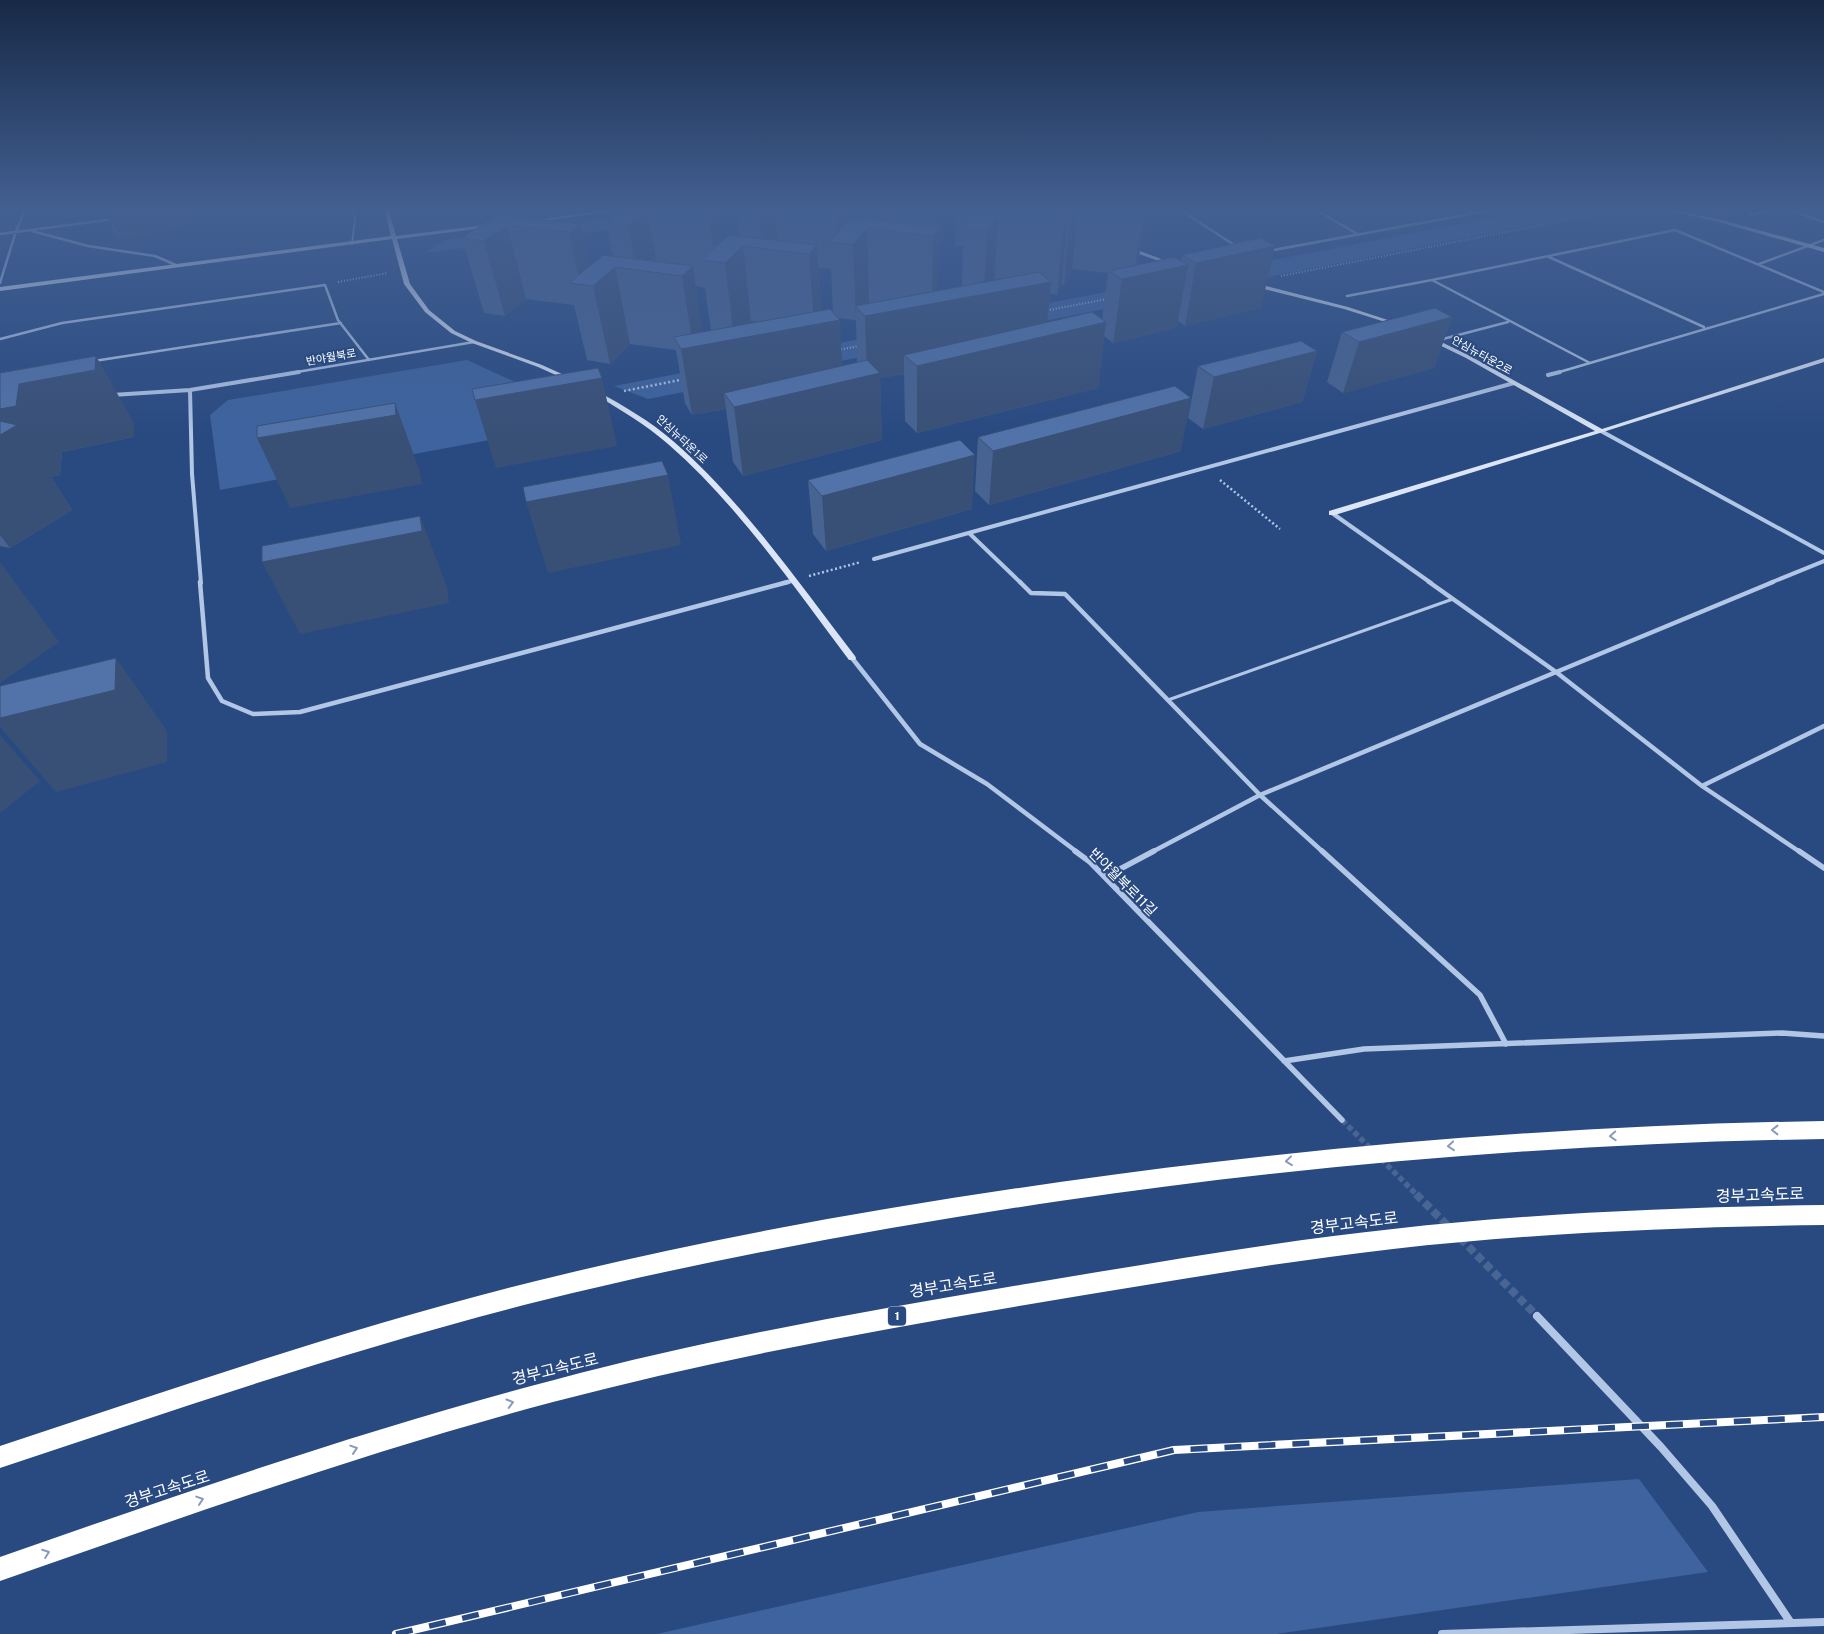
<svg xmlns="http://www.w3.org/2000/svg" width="1824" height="1634" viewBox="0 0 1824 1634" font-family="'Public Sans','Noto Sans KR',sans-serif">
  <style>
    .green { fill: #3e639e }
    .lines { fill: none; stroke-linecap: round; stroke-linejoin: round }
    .street-tunnel-far1 { stroke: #496594; stroke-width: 5.5; stroke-dasharray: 5.5 3; stroke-linecap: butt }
    .street-tunnel { stroke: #496594; stroke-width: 8; stroke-dasharray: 8 4; stroke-linecap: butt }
    .path-far1 { stroke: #b2c6e6; stroke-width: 2; stroke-dasharray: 1 2; stroke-linecap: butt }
    .path { stroke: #b2c6e6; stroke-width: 2.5; stroke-dasharray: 2 2.5; stroke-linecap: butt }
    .lane-far1 { stroke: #b2c6e6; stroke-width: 2 }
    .lane { stroke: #b2c6e6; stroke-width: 3 }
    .street-far4 { stroke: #b2c6e6; stroke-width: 2.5 }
    .street-far3 { stroke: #b2c6e6; stroke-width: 4 }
    .street-far2 { stroke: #b2c6e6; stroke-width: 4.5 }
    .street-far1 { stroke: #b2c6e6; stroke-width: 5.5 }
    .street { stroke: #b2c6e6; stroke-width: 8 }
    .secondary { fill: #dbe5f6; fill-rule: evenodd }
    .highway { fill: #fff; fill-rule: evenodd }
    .rail-casing { stroke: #fff; stroke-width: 8 }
    .rail { stroke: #294a81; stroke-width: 5.5; stroke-dasharray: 17; stroke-linecap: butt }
    .wall { fill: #476391; fill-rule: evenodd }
    .shaded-wall { fill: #395076 }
    .building { fill: #5273a9; stroke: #395076 }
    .oneway { stroke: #899bba }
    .labels { text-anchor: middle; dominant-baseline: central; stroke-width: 4; stroke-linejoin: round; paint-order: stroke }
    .far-street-label { font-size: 11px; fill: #fff; stroke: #294a81 }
    .shield { fill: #294a81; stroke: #bfc9d9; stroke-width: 1 }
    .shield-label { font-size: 12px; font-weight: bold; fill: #fff }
    .street-label { font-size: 14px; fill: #fff; stroke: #294a81 }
    .near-street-label { font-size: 16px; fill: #fff; stroke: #294a81 }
  </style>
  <rect width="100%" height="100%" fill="#294a81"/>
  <path class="green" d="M692,208h86l-353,45 19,-13z
    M1545,208h73l-970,191 -34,-13z
    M467,360l131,60 -378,70 -10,-75 18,-15z
    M1639,1479l69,93 -432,62h-619l541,-122z"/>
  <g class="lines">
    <path class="street-tunnel-far1" d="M1342,1120l31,31
      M1381,1159l37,37"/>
    <path class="street-tunnel" d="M1416,1194l33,33
      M1460,1238l77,78"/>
    <path class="path-far1" d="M1281,276l348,-68
      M338,282l50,-9
      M1044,311l63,-12
      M838,350l21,-4"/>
    <path class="path" d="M624,391l61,-12
      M1220,480l60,49
      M809,576l52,-14"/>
    <path class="lane-far1" d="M386,209l13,-1
      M1750,215l35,-7
      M352,244l3,-26 -2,-10"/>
    <path class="lane" d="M1168,700l285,-101"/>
    <path class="street-far4" d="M1177,208l62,40
      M1313,208l46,27
      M1462,208l10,4
      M1785,208l39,14
      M190,210l16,-2
      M32,231l56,15 67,10 21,9
      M0,234l114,-15
      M1268,251l235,-43
      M1549,257l155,70
      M1759,264l65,-24
      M0,283l16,-52 10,-23
      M1824,292l-149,-62 -243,50 158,83 234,-69
      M1347,296l85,-16
      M0,339l62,-16 263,-38 13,35 31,40
      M1439,340l69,-18
      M94,361l247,-38
      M291,373l183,-31
      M1556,373l34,-10"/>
    <path class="street-far3" d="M1548,375l12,-3
      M190,390l2,84 9,109
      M112,395l78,-5 109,-18
      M1601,431l223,122
      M1332,513l99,70
      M969,533l52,50
      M874,559l640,-176
      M783,583l9,-2
      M1770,583l54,-22"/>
    <path class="street-far2" d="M200,582l8,96 14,23 31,13 47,-2 488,-130
      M1020,582l11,11 34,1 195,201 63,57
      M1429,582l127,90 146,114 98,66
      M852,658l68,86 67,40 90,68
      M1702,786l122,-60
      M1152,852l108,-57 513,-213"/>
    <path class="street-far1" d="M1075,851l15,11 252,258
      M1322,851l158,144 26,49
      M1799,851l25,17
      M1105,877l49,-26
      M1284,1061l80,-12 418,-16 42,3"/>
    <path class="street" d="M1537,1316l124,131 51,59 79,117
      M1442,1634l382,-12"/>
    <path class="secondary" d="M384,208h4l8,28 98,-12 -2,3 -95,12 13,45 19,26 26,21 21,10 66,24 31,14v2h-4l-31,-14 -66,-24 -21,-10 -26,-21 -21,-28 -12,-45 -392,52v-4l391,-51z
      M623,208h10l-104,15 -3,-2z
      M1656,208h7l59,12 102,28v4l-105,-30z
      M1125,247h4l46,17 -5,1 -45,-16z
      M1254,283l94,24 52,17 -5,1 -51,-16 -92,-23v-2z
      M1431,337l39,19 132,73 222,-71v4l-221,70 -268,83h-6v-4l266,-80 -129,-73 -37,-18 -1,-1z
      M593,391h4c27,15 53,30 76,50 71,62 125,141 182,215l1,2 -1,2h-6c-56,-74 -110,-154 -181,-216 -23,-20 -49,-35 -75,-51z"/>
    <path class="highway" d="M1824,1121v18c-256,4 -511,25 -764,62 -176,26 -351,58 -524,101 -181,46 -359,107 -536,166v-22c178,-59 355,-120 536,-165 173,-43 348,-74 524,-99 254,-36 508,-57 764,-61z
      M1824,1205v20c-144,2 -288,8 -431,24 -121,14 -241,35 -362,55 -160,27 -320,56 -478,98 -187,50 -370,115 -553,179v-24c183,-64 366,-128 554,-177 157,-42 317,-70 478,-97 120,-20 240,-41 361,-54 143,-16 288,-22 431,-24z"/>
    <defs>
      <path id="rail" d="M396,1634l778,-184 650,-33"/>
    </defs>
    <use href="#rail" class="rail-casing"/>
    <use href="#rail" class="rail"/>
  </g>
  <path class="wall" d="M102,208h91l7,13 -79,18 -6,-6z
    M625,208h88l9,33 18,-5 -3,-28h105l1,19 17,-8v-11h83l-1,35 -3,4 -1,44 24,-5 1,-40h-8l1,-38h190l-8,57 43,-4 1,-6 79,-17v70l-76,18 -7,-5 -1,6 -64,16 -9,-7 -6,52 -181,45 -12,-12 -1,-47 -24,4 2,62 -139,36 -10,-14 -7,-53 -34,6 -7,-12 -9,-53 -46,-6 -20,20 -23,-4 -13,-55 -48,-6 -21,17 -21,-3 -22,-75 36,-24 82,10 9,43 24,-11 -7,-34zM819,268l12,1 2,43 -12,-2zM1072,269l36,4 -6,47 -55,2 3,-28 7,1 4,-11 3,1zM696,286l9,2 6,43 -9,1zM838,318l18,2 1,43 -15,3zM751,321l6,1 -8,2z
    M1452,317l-18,51 -91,25 -16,-11 15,-50z
    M1317,351l-15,51 -99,27 -15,-11 10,-52z
    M0,373l134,50v14l-72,15 -2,23 -9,2 21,33 -62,38 -10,-2z
    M978,437l203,14 -192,54 -14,-14z
    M808,480l164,29 -146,42 -13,-17z"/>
  <path class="shaded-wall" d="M105,208h88l7,13 -79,18z
    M718,208l7,55 -10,-1 -6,-46z
    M758,208h17l4,42 -17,-2z
    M835,208h7l2,36 -7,-1z
    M881,208h12v23l-12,-1z
    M937,208h6l-1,35 -3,4 -1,55 46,-8 3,-64 11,-16 -4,73 57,-5 -5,54 60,-14 -8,66 -181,45v-67l-13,-11v19l-24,4 2,62 -139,36 -9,-69 -10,-14 2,16 -34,6 -11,-66 12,-2 -11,-71 11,-10 11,77 30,-4 -9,-76 18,-17 8,75 -16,18 79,-15 -5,-70 8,-9 5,75h18l3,62 24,-6 -2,-60 67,-12 1,-68 4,-5z
    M1045,208h4l-2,11h-3z
    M1074,208h4l-6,61 -8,16 7,-73z
    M1144,208h2l-9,60 -3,8z
    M647,209l11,64 -22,-3 -8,-46z
    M1068,213l-7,73 -4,9 7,-74z
    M580,224l13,62 -13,-2 -11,-52z
    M507,225l19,74 -21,17 -21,-75z
    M867,228l2,75 -7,9 -7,-6 1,14 -3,-75z
    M1275,246l-14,62 -76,18 11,-63z
    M1188,265l-11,62 -64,16 9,-64z
    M615,267l15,77 -20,20 -17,-78z
    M1452,317l-18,51 -91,25 16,-51z
    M1317,351l-15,51 -99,27 11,-52z
    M96,356l38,67v14l-72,15 -2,23 -9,2 21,33 -62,38 -10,-13v-126l19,-25z
    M602,378l15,68 -121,22 -21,-68z
    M1191,398l-10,53 -192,54 4,-54z
    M395,403l25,69 2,12 -132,24 -33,-70z
    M975,455l-3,54 -146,42 -4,-55z
    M668,475l13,70 -133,28 -22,-71z
    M420,516l27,71 2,16 -149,31 -38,-72z
    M0,562l59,80 -59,41z
    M116,658l51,73v31l-111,30 -56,-65v-9z
    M0,735l40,46 -40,32z"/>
  <path class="building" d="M625,208h93l-9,8 -62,-7 -19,15 -22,-2z
    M978,208h37l53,5 -4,8 -66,-7 -11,16 -23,-3z
    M1049,208h25l-3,4 -23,-3z
    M498,214l82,10 -11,8 -62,-7 -23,16 -22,-3z
    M851,218l88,9 -6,9 -66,-8 -14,17 -24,-3z
    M729,235l88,10 -8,9 -66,-8 -18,17 -24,-3z
    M1261,238l14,8 -79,17 -14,-8z
    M603,255l90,11 -11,10 -67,-9 -22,19 -24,-3z
    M1174,257l14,8 -66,14 -13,-8z
    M1039,272l12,10 -186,34 -10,-10z
    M1435,308l17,9 -93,25 -17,-10z
    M830,309l10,11 -159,29 -7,-12z
    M1092,312l14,10 -189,44 -13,-11z
    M1301,341l16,10 -103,26 -16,-11z
    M96,356l-1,14 -76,14 -3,22 -16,3v-36z
    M867,360l13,13 -146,34 -10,-14z
    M598,368l4,10 -127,22 -3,-11z
    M1175,386l16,12 -198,53 -15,-14z
    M395,403l1,12 -139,23v-12z
    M0,421l17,4 -17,10z
    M960,440l15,15 -153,41 -14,-16z
    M662,461l6,14 -142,27 -3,-15z
    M420,516l2,15 -160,31v-16z
    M116,658l-1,32 -115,28v-32z"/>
  <defs><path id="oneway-chevron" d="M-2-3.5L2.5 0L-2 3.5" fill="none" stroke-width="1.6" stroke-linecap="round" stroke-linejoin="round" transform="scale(1.25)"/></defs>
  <g class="oneway">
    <use href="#oneway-chevron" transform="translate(1775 1130) rotate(180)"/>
    <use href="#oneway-chevron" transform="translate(1613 1136) rotate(177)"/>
    <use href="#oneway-chevron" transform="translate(1451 1146) rotate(175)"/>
    <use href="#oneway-chevron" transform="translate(1289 1161) rotate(174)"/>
    <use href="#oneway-chevron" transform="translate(510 1403) rotate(-16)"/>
    <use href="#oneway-chevron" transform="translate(354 1449) rotate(-18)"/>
    <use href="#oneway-chevron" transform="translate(200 1500) rotate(-18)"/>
    <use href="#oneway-chevron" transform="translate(46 1553) rotate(-20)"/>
  </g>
  <linearGradient id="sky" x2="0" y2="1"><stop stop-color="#172947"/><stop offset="0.48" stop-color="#436092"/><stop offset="1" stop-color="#436092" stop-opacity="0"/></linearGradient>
  <rect width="1824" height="436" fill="url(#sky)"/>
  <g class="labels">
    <g class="far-street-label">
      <text transform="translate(1482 355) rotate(29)">안심뉴타운2로</text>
      <text transform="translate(331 357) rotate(-10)">반야월북로</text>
      <text transform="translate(682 439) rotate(43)">안심뉴타운1로</text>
    </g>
    <rect class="shield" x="888" y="1306.5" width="18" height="19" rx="4"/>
    <g class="shield-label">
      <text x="897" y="1316">1</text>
    </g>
    <g class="street-label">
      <text transform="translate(1123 882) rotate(45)">반야월북로11길</text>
    </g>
    <g class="near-street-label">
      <text transform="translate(1760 1195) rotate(-2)">경부고속도로</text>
      <text transform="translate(1354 1223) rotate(-7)">경부고속도로</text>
      <text transform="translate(953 1285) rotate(-9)">경부고속도로</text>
      <text transform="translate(555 1369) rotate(-14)">경부고속도로</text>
      <text transform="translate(167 1489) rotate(-18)">경부고속도로</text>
    </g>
  </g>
</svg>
